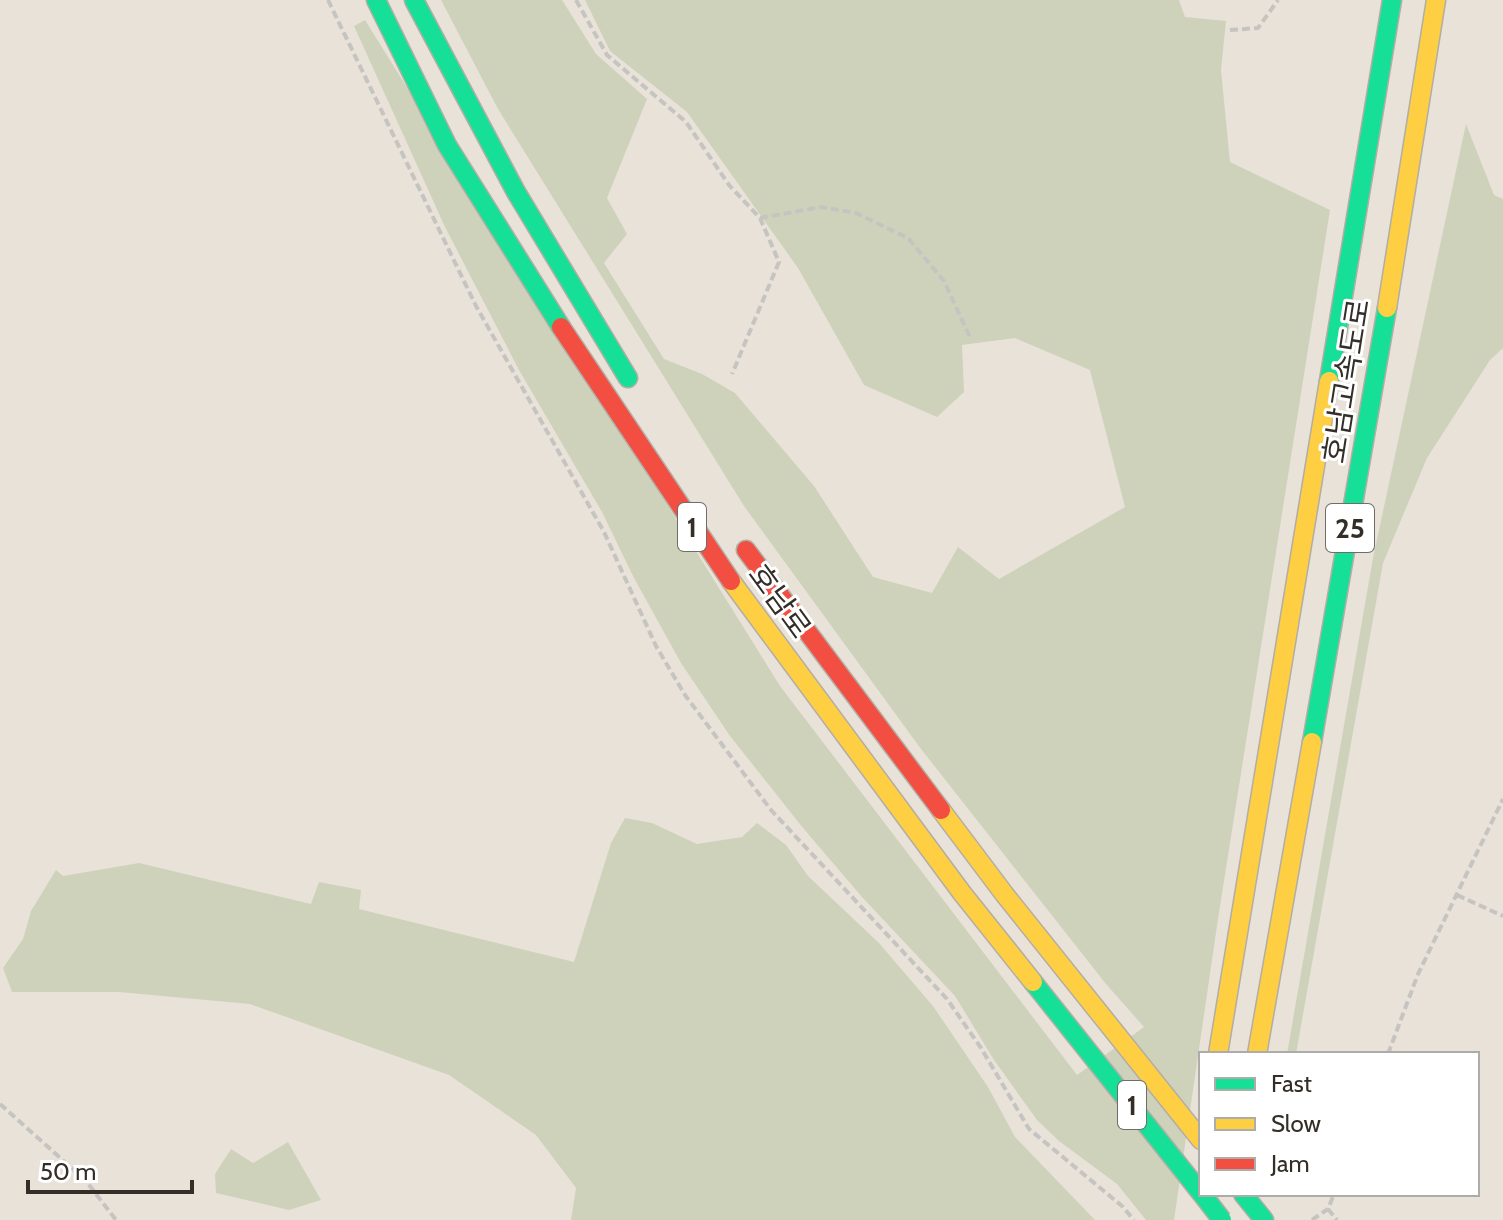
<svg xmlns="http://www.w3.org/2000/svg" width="1503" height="1220" viewBox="0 0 1503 1220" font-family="Cabin,'Noto Sans KR',sans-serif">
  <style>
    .green { fill: #cfd2bb }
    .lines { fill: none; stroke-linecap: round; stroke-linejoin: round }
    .fast-casing { stroke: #b2ada5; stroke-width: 21 }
    .slow-casing { stroke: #b2ada5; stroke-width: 21 }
    .jam-casing { stroke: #b2ada5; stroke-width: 21 }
    .path { stroke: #c5c4c1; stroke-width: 4; stroke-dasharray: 8 4; stroke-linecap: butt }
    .fast { stroke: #16e098; stroke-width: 18 }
    .slow { stroke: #ffcf43; stroke-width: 18 }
    .jam { stroke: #f24e42; stroke-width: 18 }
    .fast-bridge-casing { stroke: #b2ada5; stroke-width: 21; stroke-linecap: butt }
    .fast-bridge { stroke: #16e098; stroke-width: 18 }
    .labels { text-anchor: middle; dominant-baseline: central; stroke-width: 6; stroke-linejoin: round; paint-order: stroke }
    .shield { fill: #fff; stroke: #706d68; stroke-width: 2 }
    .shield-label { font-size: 28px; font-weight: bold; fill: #332f28 }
    .street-label { font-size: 30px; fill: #332f28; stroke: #fff }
  </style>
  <rect width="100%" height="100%" fill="#e8e2d8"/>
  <path class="green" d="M441,0h121l34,54 51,45 -40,99 20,36 -23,29 60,96 38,15 33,19 79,93 59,91 59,16 26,-46 41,32 126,-72 -35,-137 -75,-32 -53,7 2,47 -27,25 -73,-32 -66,-117 -111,-156 -77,-61 -25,-51h594l6,17 41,4 -5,49 9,92 100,48 -112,709 -44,301h-28l-29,-36 -58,-43 -22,-21 -43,-60 -39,-64 -93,-99 -59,-69 -73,-92 -49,-73 -47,-85 -32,-66 -83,-142 -74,-143 -91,-201 11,-6 415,666 297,389 67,-48 -38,-43 -185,-235 -177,-243 -246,-397z
    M1466,124l28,71 9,4v149l-13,12 -63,98 -44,105 -87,491h-9l86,-496z
    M625,818l27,5 45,21 45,-7 15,-14 29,22 22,31 71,67 54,63 55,81 27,50 80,83h-524l5,-32 -40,-53 -87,-60 -199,-71 -131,-12h-107l-9,-24 20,-29 8,-28 25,-41 7,6 76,-13 172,41 8,-22 42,8 -2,19 215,53 37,-119z
    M288,1142l33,58 -32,10 -73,-17 -1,-19 16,-25 22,14z"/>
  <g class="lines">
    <defs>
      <path id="fast" d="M376,0l71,145 114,182
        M414,0l102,192 112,186
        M1329,381l63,-381
        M1312,742l75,-434
        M1033,982l168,211
        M1243,1194l21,26"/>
      <path id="slow" d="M1387,308l49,-308
        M731,581l231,312 71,89
        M941,810l64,85 196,245
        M1218,1054l111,-673
        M1257,1054l55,-312"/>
      <path id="jam" d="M561,327l170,254
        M746,550l195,260"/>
    </defs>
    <use href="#fast" class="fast-casing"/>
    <use href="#slow" class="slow-casing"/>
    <use href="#jam" class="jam-casing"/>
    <path class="path" d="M328,0l148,306 128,226 52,114 29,49 86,115 176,189 34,49 48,81 93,77 12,14
      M576,0l31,55 79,67 43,63 31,33 19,44 -47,112
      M1230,30l28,-2 20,-28
      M760,218l61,-11 35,6 52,25 36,43 26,56
      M1457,895l46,21
      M1388,1054l30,-80 85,-175
      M0,1104l86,77 30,39
      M1328,1209l9,11
      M1312,1220l16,-11 6,-15"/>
    <use href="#fast" class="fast"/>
    <use href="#slow" class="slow"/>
    <use href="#jam" class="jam"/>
    <defs>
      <path id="fast-bridge" d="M1202,1194l20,26"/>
    </defs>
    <use href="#fast-bridge" class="fast-bridge-casing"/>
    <use href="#fast-bridge" class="fast-bridge"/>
  </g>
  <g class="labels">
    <g class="shield">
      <rect x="678" y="503" width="28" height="48" rx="6"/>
      <rect x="1326" y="504" width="48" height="48" rx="6"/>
      <rect x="1118" y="1081" width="28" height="48" rx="6"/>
    </g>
    <g class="shield-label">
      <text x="692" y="527">1</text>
      <text x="1350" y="528">25</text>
      <text x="1132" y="1105">1</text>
    </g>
    <g class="street-label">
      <text transform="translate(1346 381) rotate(-81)">호남고속도로</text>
      <text transform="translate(780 601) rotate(54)">호남로</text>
    </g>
  </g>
  <rect x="1199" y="1052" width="280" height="144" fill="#ffffff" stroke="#adaca9" stroke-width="2"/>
  <rect x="1215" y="1078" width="40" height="12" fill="#16e098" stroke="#adaca9" stroke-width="2"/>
  <text x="1271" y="1092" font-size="24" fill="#332f28">Fast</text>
  <rect x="1215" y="1118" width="40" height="12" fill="#ffcf43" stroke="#adaca9" stroke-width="2"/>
  <text x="1271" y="1132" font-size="24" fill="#332f28">Slow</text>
  <rect x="1215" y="1158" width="40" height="12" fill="#f24e42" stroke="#adaca9" stroke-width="2"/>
  <text x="1271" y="1172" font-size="24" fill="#332f28">Jam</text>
  <path d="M28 1180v12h164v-12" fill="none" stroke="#332f28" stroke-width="4"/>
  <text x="40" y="1180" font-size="24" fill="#332f28" stroke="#ffffff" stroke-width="6" paint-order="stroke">50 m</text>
</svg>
